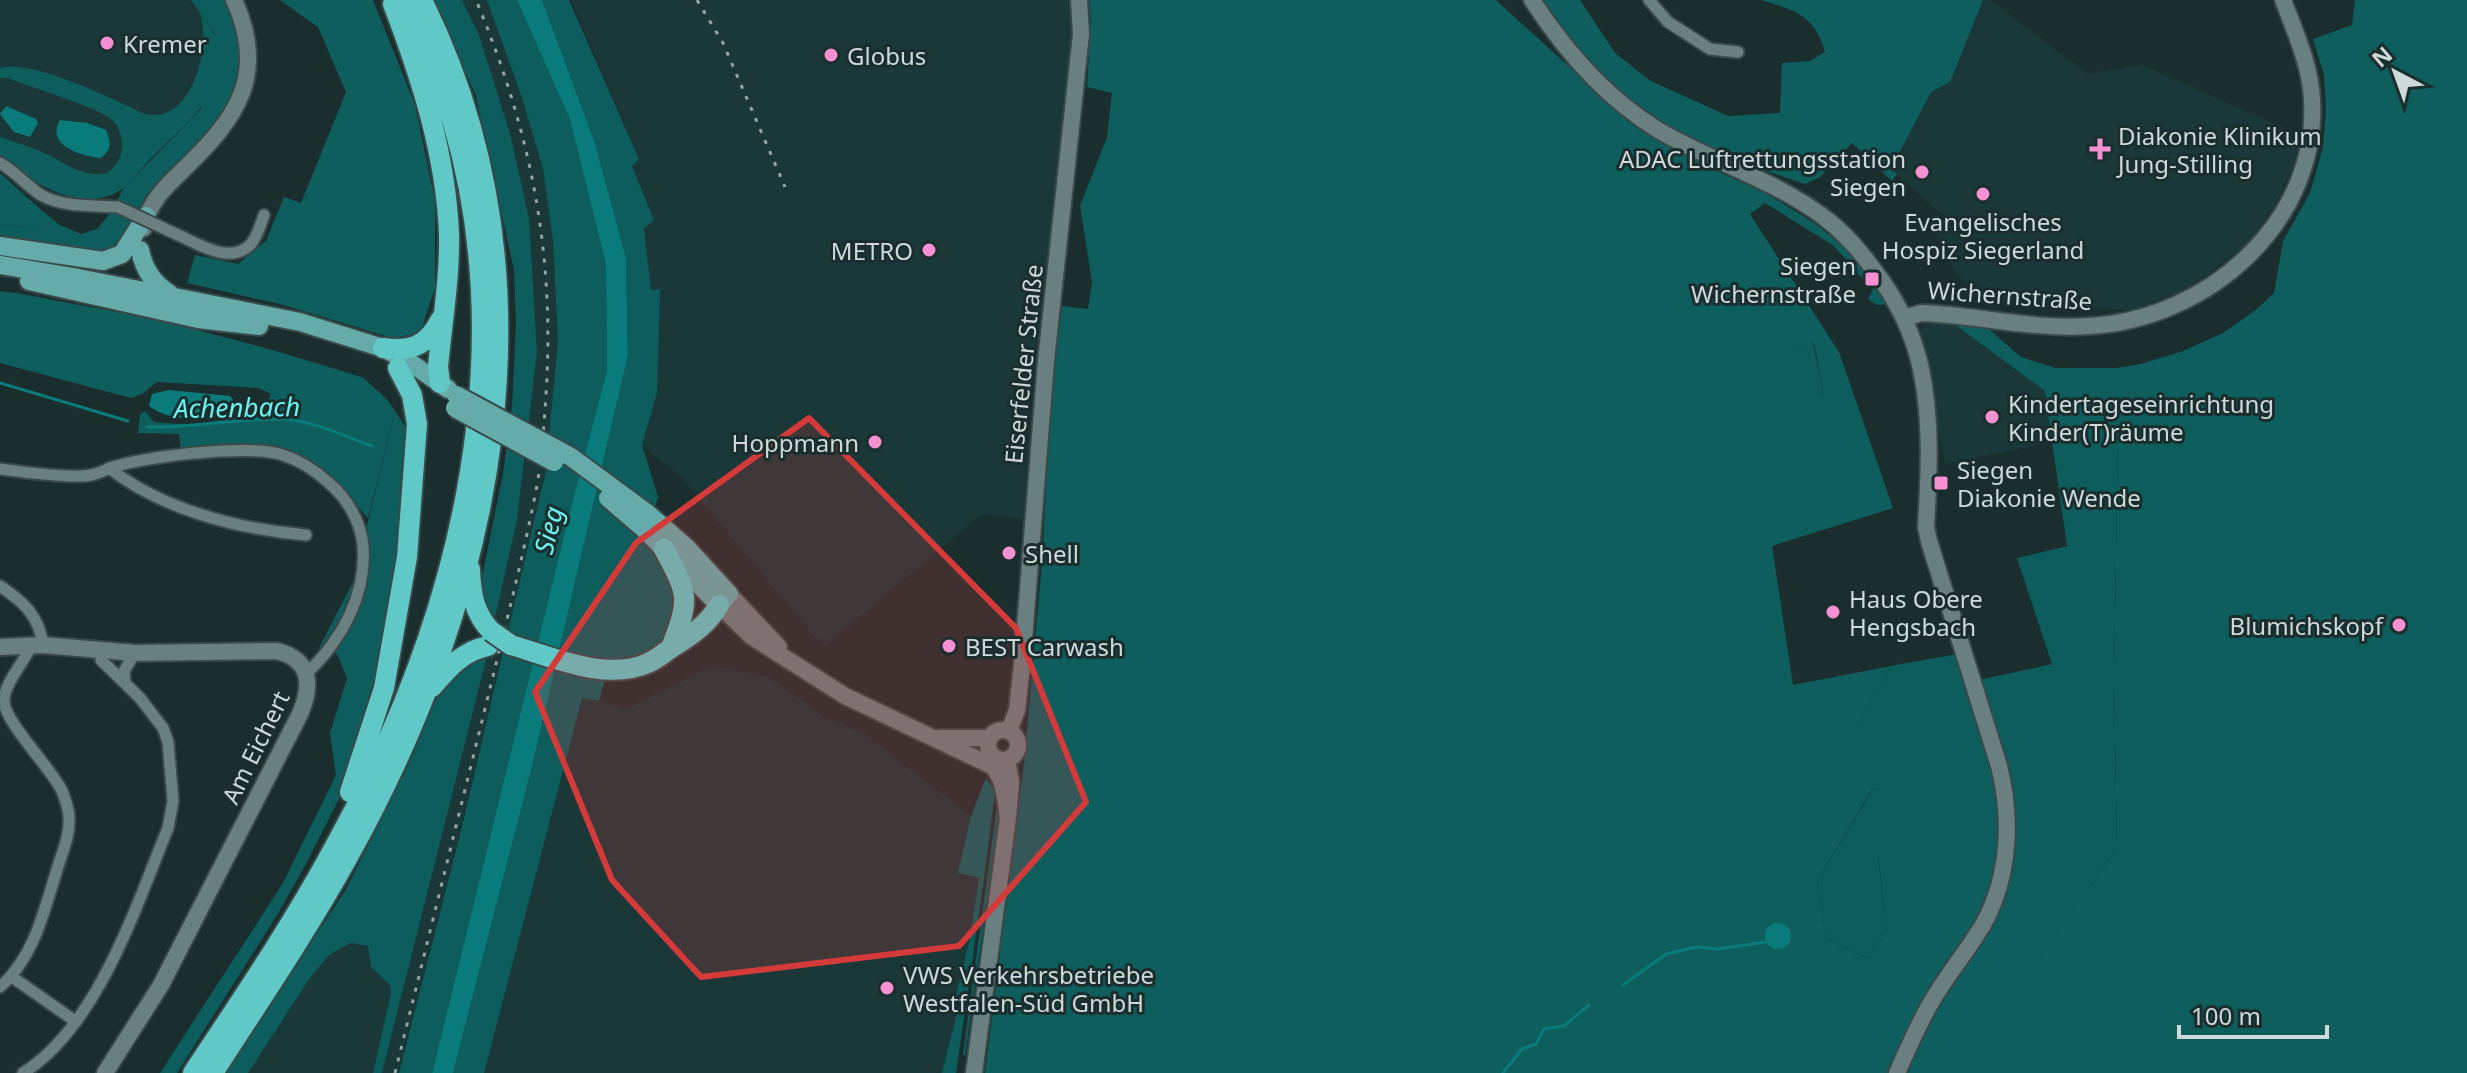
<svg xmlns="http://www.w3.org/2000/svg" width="2467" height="1073" viewBox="0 0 2467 1073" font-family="'Noto Sans',sans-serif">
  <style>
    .built { fill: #1b3838 }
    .green { fill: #0d5d5d }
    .forest { fill: #0e5e5e; fill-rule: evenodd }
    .water { fill: #097b7a }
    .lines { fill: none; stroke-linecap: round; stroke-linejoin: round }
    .stream { stroke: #097b7a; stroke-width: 3 }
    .street-casing { stroke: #394949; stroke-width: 15 }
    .secondary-casing { stroke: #394949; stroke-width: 20 }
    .primary-casing { stroke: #394949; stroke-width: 22 }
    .highway-casing { stroke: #394949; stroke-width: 24 }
    .street { stroke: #6a7f7f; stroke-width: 11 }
    .secondary { stroke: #6a7f7f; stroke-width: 16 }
    .primary { stroke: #64abaa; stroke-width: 18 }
    .highway { stroke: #60c8c7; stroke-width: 20 }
    .rail { stroke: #95a3a3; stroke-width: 3; stroke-dasharray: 4 8; stroke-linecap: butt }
    .street-bridge-casing { stroke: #394949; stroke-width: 15; stroke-linecap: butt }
    .primary-bridge-casing { stroke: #394949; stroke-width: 22; stroke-linecap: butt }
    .highway-bridge-casing { stroke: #394949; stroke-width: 24; stroke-linecap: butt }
    .street-bridge { stroke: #6a7f7f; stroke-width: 11 }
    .primary-bridge { stroke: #64abaa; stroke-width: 18 }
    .highway-bridge { stroke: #60c8c7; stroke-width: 20 }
    .marked { fill: #d53a3a; fill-opacity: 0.2; stroke: #d53a3a; stroke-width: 6; stroke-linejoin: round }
    .poi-dot { fill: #f591d2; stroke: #1b2e2e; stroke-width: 3 }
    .labels { text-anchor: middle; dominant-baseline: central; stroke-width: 6; stroke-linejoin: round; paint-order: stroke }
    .poi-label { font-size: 24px; fill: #cedad9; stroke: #1b2e2e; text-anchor: start }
    .street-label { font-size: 24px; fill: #cedad9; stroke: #1b2e2e }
    .water-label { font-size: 26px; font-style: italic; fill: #6cf4f3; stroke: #1b2e2e }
  </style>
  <rect width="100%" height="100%" fill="#1b2e2e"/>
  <path class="built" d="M0,0h224l15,53 -5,37 -26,45 -41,38 -20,24 -147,-51z
    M462,0h25l35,98 21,71 10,72 5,101 -13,133 -33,145 -113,453h-17l105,-417 30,-136 20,-168 -8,-134 -19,-85 -31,-98z
    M571,0h508l-38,366 -9,1 -8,152 -42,-5 -156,131 -10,-7 -134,-160 -40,-33 15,-53 2,-103 -8,2 -7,-64 9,-10 -22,-52 8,-6z
    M1983,0h7l98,74 55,-9 158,71 -7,27 -20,44 -27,37 -39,30 -27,18 -50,18 -136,-7 -10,-1 -8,-5 -20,-23 -13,-19 -8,-24 9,-14 -57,-51 7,-5 36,-70 19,-9z
    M1928,321l29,5 88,65 7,51 -107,22 -25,-134z
    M711,666l58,11 57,41 36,14 109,84 -13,57 26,6 -28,194h-472l98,-376 46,11z
    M351,943l17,3 3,21 19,18 1,8 -18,80h-125l62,-95 19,-23z"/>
  <path class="green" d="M191,0h33c25,45 17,98 -18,136 -15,17 -34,30 -48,47 -9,11 -18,24 -23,37 -3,5 -3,12 -7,17 -4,6 -12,12 -17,17l-111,-13v-17l38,3 3,-17 19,15 21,9 16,-5 16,-19 10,-21 78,-80 13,-77z
    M434,0h28l17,35 31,98 19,85 8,134 -20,168 -23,103 -16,-26 25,-123 9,-68 4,-83 -2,-53 -38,-174z
    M487,0h30l53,120 36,145 1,105 -35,133 -140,570h-33l63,-247 83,-351 13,-133 -5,-101 -10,-72 -21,-71z
    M542,0h27l70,159 -7,7 22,54 -10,8 7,62 9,-1 -3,104 -15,52 16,52 -13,44c14,15 32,32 34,53 1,6 -2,13 -4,19 -8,37 -26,47 -64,46l-12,42 -17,-3 -98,375h-31l79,-306 96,-412 -2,-97 -31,-115z
    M1813,343l11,53 -22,5 -11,-54z
    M395,411l11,17 2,32 -14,141 -8,49 -38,131 -42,83 -30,53 -99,156h-17l123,-190 53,-108 -6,-42 17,-55 -10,-24 -18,-6 34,-66z
    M2118,436l-4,242 3,170 -93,136 -146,-129 9,76 -19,28 -42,-20 -9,-58 56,-92 -37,-25 55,-98 66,-12 13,28 82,-18 -35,-106 50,-12 -15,-104z
    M487,656l-105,417h-9l18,-80 -1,-8 -19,-18 -3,-21 -17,-3 -22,12 -19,23 -62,95h-23l120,-182 64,-127 24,-58 15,-28 22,-17z
    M999,790v25l-34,241 -2,-2z
    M979,878l5,1 -28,194h-14l18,-71 -5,-2 15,-62z"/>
  <path class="forest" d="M280,0h93l42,105 20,96v87l-15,45 -28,5 -108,-33 -97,-22 8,-28 43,9 28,-23 18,-44 17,6 45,-111 -28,-65z
    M1089,0h407l139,127 75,41 57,26 47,29 23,18 28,30 22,33 -10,1 -9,-6 5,-9 -39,-44 -69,-43 -15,11 89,138 54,156 -121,38 21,139 98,-19 -54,97 36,25 -56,93 9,58 42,20 19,-28 -9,-77 76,-18 70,147 93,-135 -3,-170 4,-242 -66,6 -7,-51 -88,-65 27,-1 37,32 34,11h62l24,-4 42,-13 40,-18 34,-24 17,-16 9,-52 27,-48 13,-46 3,-37 -2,-35 -11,-36 39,-14 3,-25h112v1073h-1482l39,-309 18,-201 9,-164 11,-93 26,3 4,-27 -12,-76 27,-69 5,-44 -25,-6 4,-65zM1814,343l10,53 -22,4 -10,-53z
    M1543,0h37l35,53 36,28 77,35 52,-3 2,-50 28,-2 15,-9c-10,-37 -31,-42 -64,-52h222l-33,82 -19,10 -36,69 -7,5 9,8 -5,7 -40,-38 -32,34 -15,7c-27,-9 -55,-18 -82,-29 -54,-22 -107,-58 -145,-104 -13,-15 -24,-34 -35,-51z
    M200,13c9,12 17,23 21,38 8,40 -43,80 -68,105 -14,14 -25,34 -45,40 -40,12 -77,-17 -108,-37v-22c14,5 29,9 42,15 24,10 37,26 65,21 9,-6 14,-14 15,-25 1,-10 -3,-22 -11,-29 -13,-12 -82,-32 -103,-41h-8v-10c31,-9 112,30 142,45 48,16 70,-64 58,-100z
    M0,173l41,37 -2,17 -39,-3z
    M0,291c27,3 52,9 79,14 97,17 191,43 285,73 11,12 22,17 31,33l-27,107c-12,-13 -24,-29 -37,-42 -42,-40 -97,-30 -150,-26l-2,-16 -41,-1 2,-18 5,-4 9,11c30,3 66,7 89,-16l21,6 7,-18 -12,-6 -102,-6 -15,12 -11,4 -131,-35z
    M986,778l9,14 -11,87 -26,-6 13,-57z"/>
  <path class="water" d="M517,0h25l53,143 31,115 2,97 -96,412 -79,306h-21l140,-570 35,-133 -1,-105 -36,-145z
    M6,106l30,13 2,4 -8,14 -16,-5 -14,-18z
    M60,120l27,3 19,7c5,13 6,19 -5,28 -19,-2 -56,-12 -41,-38z
    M169,390l61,6 7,8 -6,10c-28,3 -58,10 -82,-8l3,-12z
    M1765 936a13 13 0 1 1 26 0a13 13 0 1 1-26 0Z"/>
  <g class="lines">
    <path class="stream" d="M0,383l128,38
      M147,427c44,1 86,-8 130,-8 33,0 64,16 95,27
      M1623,985l43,-31 30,-7 22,2 48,-7
      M1503,1073l19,-24 14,-5 8,-15 20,-3 25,-21"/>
    <defs>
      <path id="street" d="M1649,0l19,22 42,27 28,3
        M0,163c16,9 26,22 41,32 23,13 52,10 77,12
        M176,234c21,9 54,32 75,10 6,-7 10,-20 13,-29
        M109,468c54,42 129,61 197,67
        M0,469c22,3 71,10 91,6 10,-2 19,-8 29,-10 36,-9 128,-21 163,-10 18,6 32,15 46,28 18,15 32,39 34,63 4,49 -22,95 -57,128
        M0,586c24,16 39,30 43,59
        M125,682l-1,-11 11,-18
        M12,977l63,44
        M0,987c34,-30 43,-73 56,-114 5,-18 14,-36 13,-54 0,-9 -4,-22 -8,-30 -12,-23 -55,-66 -57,-87 -1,-15 17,-37 24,-50v-7
        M23,1073c75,-47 113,-167 145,-245l5,-27 -5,-59 -5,-14 -23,-30 -39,-38 2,-10"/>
      <path id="secondary" d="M1532,0c33,51 74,98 126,130 54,32 123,52 172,92 21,17 36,37 52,59 19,27 32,56 39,88 11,51 8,106 5,158l3,14 70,225c13,51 11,109 -15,157 -17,29 -39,54 -55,83 -12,21 -22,45 -32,67
        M144,228c4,-25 22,-42 41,-60 52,-50 83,-94 49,-168
        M1905,318l16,-5c56,2 113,17 169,13 118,-7 229,-104 222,-227 -2,-35 -17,-67 -29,-99
        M729,594l50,53
        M719,605l33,32 93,59 147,70c13,14 13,34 16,52
        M0,647l43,-2 92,8 142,-2c35,9 35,35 23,63l-139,271 -56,88
        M988 745a15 15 0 1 1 30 0a15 15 0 1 1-30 0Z
        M1009,731l8,-21 5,-45 24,-304 35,-327 -2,-34
        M939,738h51
        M974,1073l34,-255 3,-36 -4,-22"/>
      <path id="primary" d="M0,246l103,15 19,-7 24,-38
        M140,250c4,20 13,33 30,44
        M0,265l78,13 222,44 83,26 25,13 40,28
        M29,281l169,38 61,7
        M643,528l76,77 10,-11 -42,-46 -40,-35"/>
      <path id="highway" d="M393,4c28,73 53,151 56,230 1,44 -7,89 -11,133l2,16
        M383,348c29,4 45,-3 58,-29
        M664,549c25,47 26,49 7,99
        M470,569c1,25 4,44 21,62
        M511,645c41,12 95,37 137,18 10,-4 18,-12 26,-17 18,-11 35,-23 45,-41
        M432,687c17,-20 31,-36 56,-41
        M350,792l34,-104 23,-131 10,-133 -5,-29 -14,-27
        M193,1073c49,-74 99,-147 141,-225 144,-260 211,-572 70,-848
        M213,1073c46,-71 94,-142 135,-216 146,-262 213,-577 74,-857"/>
    </defs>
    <use href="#street" class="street-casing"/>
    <use href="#secondary" class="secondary-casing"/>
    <use href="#primary" class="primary-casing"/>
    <use href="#highway" class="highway-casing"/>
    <use href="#street" class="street"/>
    <use href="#secondary" class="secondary"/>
    <use href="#primary" class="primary"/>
    <use href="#highway" class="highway"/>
    <path class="rail" d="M697,0l26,43 62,144
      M395,1073c29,-117 58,-235 87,-352 19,-79 40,-157 55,-236 5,-29 7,-60 9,-90 9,-143 -15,-263 -70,-395"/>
    <defs>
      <path id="street-bridge" d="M118,207l58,27"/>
      <path id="primary-bridge" d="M456,395l115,62 76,56
        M455,408l99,54
        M608,498l35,30"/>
      <path id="highway-bridge" d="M491,631l20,14"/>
    </defs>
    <use href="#street-bridge" class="street-bridge-casing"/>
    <use href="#primary-bridge" class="primary-bridge-casing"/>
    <use href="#highway-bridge" class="highway-bridge-casing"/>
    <use href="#street-bridge" class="street-bridge"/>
    <use href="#primary-bridge" class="primary-bridge"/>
    <use href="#highway-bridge" class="highway-bridge"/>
  </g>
  <path class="marked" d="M809,418l207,210 70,174 -127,144 -258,31 -89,-97 -77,-188 101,-149z"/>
  <g class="poi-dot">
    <circle cx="107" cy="43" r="8"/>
    <circle cx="831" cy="55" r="8"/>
    <path d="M2096 137h8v8h8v8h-8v8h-8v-8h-8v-8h8z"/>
    <circle cx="1922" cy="172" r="8"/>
    <circle cx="1983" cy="194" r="8"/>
    <circle cx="929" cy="250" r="8"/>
    <rect x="1864" y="271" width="16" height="16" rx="4"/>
    <circle cx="1992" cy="417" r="8"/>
    <circle cx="875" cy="442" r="8"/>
    <rect x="1933" y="475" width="16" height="16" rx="4"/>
    <circle cx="1009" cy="553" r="8"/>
    <circle cx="1833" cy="612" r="8"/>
    <circle cx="2399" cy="625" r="8"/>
    <circle cx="949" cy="646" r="8"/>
    <circle cx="887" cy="988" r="8"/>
  </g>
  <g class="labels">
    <g class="poi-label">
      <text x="123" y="43">Kremer</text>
      <text x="847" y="55">Globus</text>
      <text x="2118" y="135">Diakonie Klinikum<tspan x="2118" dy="28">Jung-Stilling</tspan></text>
      <text x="1906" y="158" text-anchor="end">ADAC Luftrettungsstation<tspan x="1906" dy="28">Siegen</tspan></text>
      <text x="1983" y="221" text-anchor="middle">Evangelisches<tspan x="1983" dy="28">Hospiz Siegerland</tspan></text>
      <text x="913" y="250" text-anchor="end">METRO</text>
      <text x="1856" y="265" text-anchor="end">Siegen<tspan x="1856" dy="28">Wichernstraße</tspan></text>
      <text x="2008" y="403">Kindertageseinrichtung<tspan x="2008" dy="28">Kinder(T)räume</tspan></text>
      <text x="859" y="442" text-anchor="end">Hoppmann</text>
      <text x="1957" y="469">Siegen<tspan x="1957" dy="28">Diakonie Wende</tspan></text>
      <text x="1025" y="553">Shell</text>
      <text x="1849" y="598">Haus Obere<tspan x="1849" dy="28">Hengsbach</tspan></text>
      <text x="2383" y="625" text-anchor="end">Blumichskopf</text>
      <text x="965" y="646">BEST Carwash</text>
      <text x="903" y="974">VWS Verkehrsbetriebe<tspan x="903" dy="28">Westfalen-Süd GmbH</tspan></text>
    </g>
    <g class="street-label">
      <text transform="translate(2010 295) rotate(4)">Wichernstraße</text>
      <text transform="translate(1023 364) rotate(-84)">Eiserfelder Straße</text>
      <text transform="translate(255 747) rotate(-64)">Am Eichert</text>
    </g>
    <g class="water-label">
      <text transform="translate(237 407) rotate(-1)">Achenbach</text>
      <text transform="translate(548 530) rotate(-76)">Sieg</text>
    </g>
  </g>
  <g transform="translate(2395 72) rotate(319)" stroke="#1b2e2e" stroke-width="6" paint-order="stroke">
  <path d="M0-6L14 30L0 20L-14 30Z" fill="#cedad9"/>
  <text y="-12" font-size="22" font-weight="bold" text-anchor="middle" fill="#cedad9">N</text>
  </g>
  <path d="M2179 1025v12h148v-12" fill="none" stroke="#cedad9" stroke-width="4"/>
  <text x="2191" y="1025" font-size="24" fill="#cedad9" stroke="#1b2e2e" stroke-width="6" paint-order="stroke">100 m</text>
</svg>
